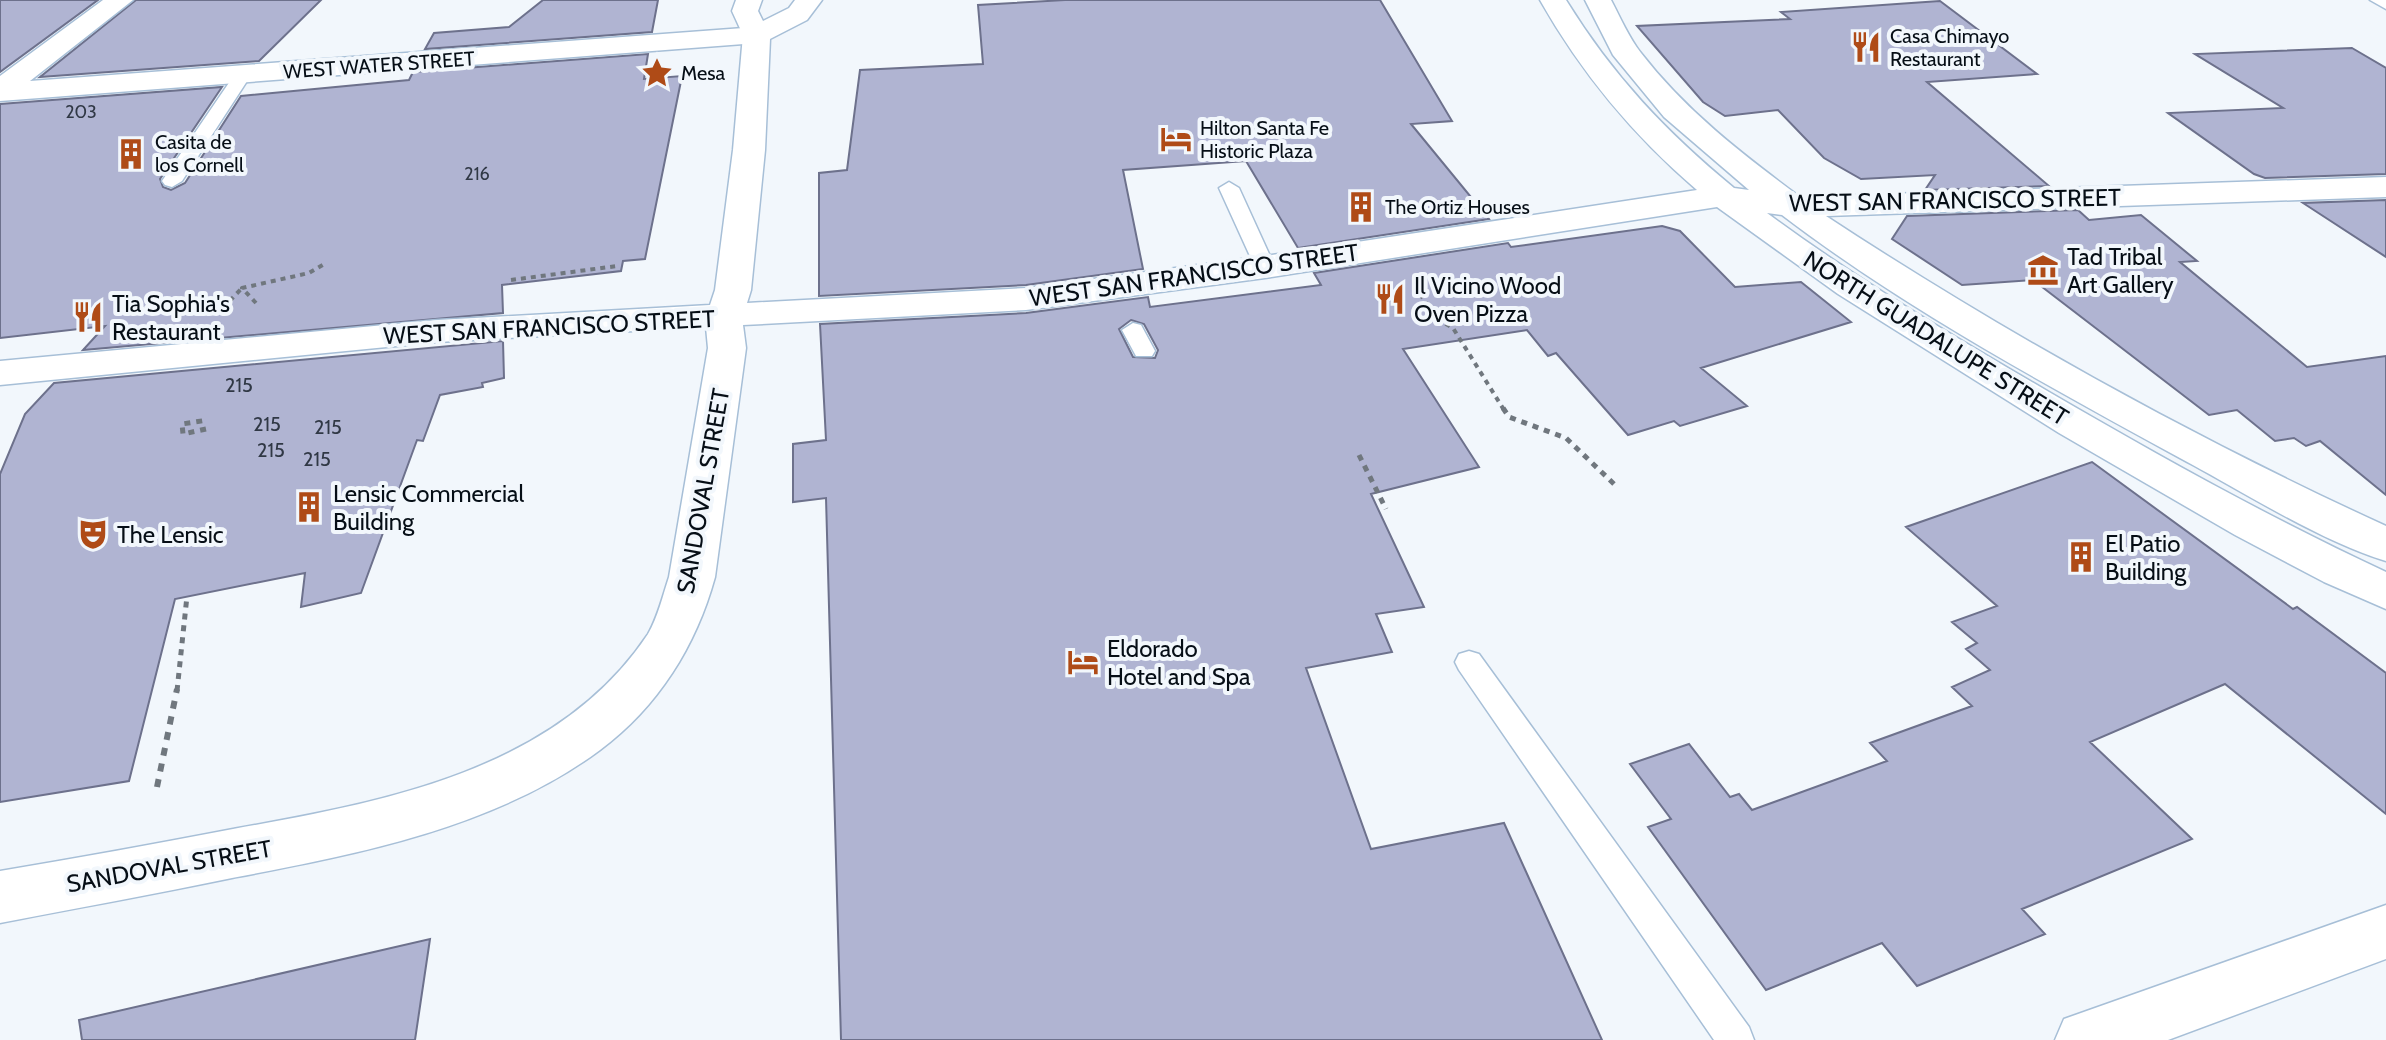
<svg xmlns="http://www.w3.org/2000/svg" width="2386" height="1040" viewBox="0 0 2386 1040" font-family="Cabin,sans-serif">
  <style>
    .building { fill: #b0b4d2; stroke: #6d718c; stroke-width: 2; fill-rule: evenodd }
    .lines { fill: none; stroke-linecap: round; stroke-linejoin: round }
    .lane-casing { stroke: #a7bfd7; stroke-width: 3 }
    .street-casing { stroke: #a7bfd7; stroke-width: 3 }
    .secondary-casing { stroke: #a7bfd7; stroke-width: 3 }
    .path-far2 { stroke: #70777e; stroke-width: 4; stroke-dasharray: 5 5; stroke-linecap: butt }
    .path-far1 { stroke: #70777e; stroke-width: 5; stroke-dasharray: 6 6; stroke-linecap: butt }
    .path { stroke: #70777e; stroke-width: 6; stroke-dasharray: 8 8; stroke-linecap: butt }
    .lane { fill: #fff; fill-rule: evenodd }
    .street { fill: #fff; fill-rule: evenodd }
    .secondary { fill: #fff; fill-rule: evenodd }
    .labels { text-anchor: middle; dominant-baseline: central; stroke-width: 8; stroke-linejoin: round; paint-order: stroke }
    .far-number-label { font-size: 18px; fill: #303845 }
    .far-poi-label { font-size: 20px; fill: #060e16; stroke: #f2f7fc; text-anchor: start }
    .far-street-label { font-size: 20px; fill: #060e16; stroke: #f2f7fc }
    .number-label { font-size: 20px; fill: #303845 }
    .street-label { font-size: 24px; fill: #060e16; stroke: #f2f7fc }
    .poi-label { font-size: 24px; fill: #060e16; stroke: #f2f7fc; text-anchor: start }
  </style>
  <rect width="100%" height="100%" fill="#f2f7fc"/>
  <path class="building" d="M0,0h98l-98,72z
    M136,0h185l-62,61 -219,16z
    M543,0h115l-6,32 -227,17 9,-16 75,-6z
    M1065,0h315l72,121 -41,3 78,95 -191,29 -52,-87 -123,9 20,99 -117,16 -207,11v-123l28,-3 13,-100 123,-6 -5,-59z
    M1940,1l97,73 -110,8 122,104 -124,4 10,-15 -74,4 -37,-21 -46,-48 -53,6 -22,-14 -66,-76 153,-7 -9,-7z
    M2352,48l34,20v106l-121,4 -11,-4 -86,-61 115,-5 -88,-54z
    M648,54l-4,25 38,-3 -37,183 -22,2 -2,10 -119,14 1,28 -420,37 22,-24 -105,12v-234l222,-17 -62,92 3,8 8,3 14,-7 56,-87 168,-16 4,-8z
    M2386,200v57l-83,-54z
    M2078,210l11,10 52,-5 56,46 -17,1 127,105 79,-11v139l-66,-54 -14,5 -12,-8 -19,3 -38,-31 -28,5 -176,-135 -71,5 -70,-46 15,-23z
    M1662,226l18,5 55,56 66,-5 50,40 -150,46 46,38 -67,20 -6,-5 -46,14 -72,-82 -8,3 -21,-26 -124,19 76,118 -108,27 53,113 -48,7 16,38 -86,16 65,181 133,-26 98,217h-761l-15,-542 -33,4v-58l33,-4 -6,-116 206,-11 122,-16 2,10 171,-22 -7,-12 194,-30 3,4zM1131,320l13,4 14,26 -3,8 -22,-1 -14,-28z
    M503,341l1,37 -22,5 1,4 -43,8 -17,46 -6,-1 -56,153 -60,14 4,-34 -130,26 -46,182 -129,21v-328l25,-60 29,-31z
    M2092,462l201,147 4,-2 89,66v141l-161,-130 -135,58 102,97 -170,70 23,25 -128,52 -35,-43 -116,47 -118,-163 23,-8 -41,-55 59,-20 41,53 9,-3 13,16 135,-49 -17,-18 102,-37 -20,-19 38,-17 -24,-21 11,-6 -25,-21 45,-16 -91,-79z
    M430,939l-15,101h-333l-3,-20z"/>
  <g class="lines">
    <defs>
      <path id="lane" d="M2370,0h16v9z
        M243,70l8,5 -69,106 -10,6 -7,-2 -3,-4 75,-110z
        M1229,182l10,6 36,79 -3,4h-14l-3,-4 -36,-79z
        M1133,323l8,2 14,26 -3,5h-16l-14,-26z
        M1469,651l10,3 270,373 5,13h-40l-255,-370 -4,-8 4,-8z"/>
      <path id="street" d="M103,0h30l-103,81 727,-54 10,2 4,6 -4,6 -10,2 -757,58v-25z
        M2386,905v54l-218,81h-113l9,-21z"/>
      <path id="secondary" d="M736,0h26l-4,11 5,10 26,-13 6,-8h27l-15,20 -37,19 -5,111 -14,140 -4,13 279,-15 239,-32 432,-66c-64,-55 -115,-116 -157,-190h26c47,76 99,131 168,188l15,2 -85,-73 -51,-62 -28,-55h26c9,17 18,38 30,53 44,57 101,101 159,144l586,-20v20l-560,19c178,117 366,221 560,310v35c-61,-18 -138,-66 -195,-97 -139,-76 -283,-153 -409,-249l-15,-2c89,66 186,123 282,179 110,64 221,126 337,180v37l-62,-27 -89,-47 -176,-102 -221,-139 -121,-87 -452,71 -239,32 -283,15 3,23 -31,229c-19,69 -57,130 -115,173 -105,78 -243,104 -368,128 -77,16 -155,30 -232,45v-52c78,-13 155,-27 233,-42 150,-27 324,-58 415,-195 10,-17 15,-39 21,-57l39,-229 -2,-21 -268,15 -438,43v-24l438,-41 272,-15 5,-15 18,-140 10,-115 -11,-24z"/>
    </defs>
    <use href="#lane" class="lane-casing"/>
    <use href="#street" class="street-casing"/>
    <use href="#secondary" class="secondary-casing"/>
    <path class="path-far2" d="M511,280l106,-14
      M1420,294l17,25 16,9 51,82
      M256,303l-14,-15 67,-15 17,-10
      M223,308l19,-20"/>
    <path class="path-far1" d="M1503,408l6,9 57,21 48,46
      M206,429l-23,5 -1,-10 26,-4
      M1359,455l27,54
      M177,691l10,-95"/>
    <path class="path" d="M157,787l20,-98"/>
    <use href="#lane" class="lane"/>
    <use href="#street" class="street"/>
    <use href="#secondary" class="secondary"/>
  </g>
  <defs>
    <symbol id="restaurant-bare" viewBox="-9 -9 18 18"><path d="M-5-6h1v4h1v-4h1v4h1v-4h1v5L-1.5 .5V6h-2V.5L-5-1ZM5-6V6H3V1.5H1.5Q1.5-4 5-6Z" fill="#af4b17" stroke="#f2f7fc" stroke-width="2.5" paint-order="stroke"/></symbol>
    <symbol id="sight-bare" viewBox="-9 -9 18 18"><path d="M0-6L1.8-2.2L6-1.7L2.9 1.2L3.7 5.4L0 3.3L-3.7 5.4L-2.9 1.2L-6-1.7L-1.8-2.2Z" fill="#af4b17" stroke="#f2f7fc" stroke-width="2.5" paint-order="stroke"/></symbol>
    <symbol id="hotel-bare" viewBox="-9 -9 18 18"><path d="M-6-4.5h1.5V1H6V5H4.5V3h-9V5H-6ZM-4 0a1.8 1.8 0 1 1 3.6 0ZM.5 0V-2.5h3Q6-2.5 6 0Z" fill="#af4b17" stroke="#f2f7fc" stroke-width="2.5" paint-order="stroke"/></symbol>
    <symbol id="building-bare" viewBox="-9 -9 18 18"><path d="M-4-6H4V6H1V3H-1V6H-4ZM-2.5-4.3h1.7v1.8h-1.7ZM.8-4.3h1.7v1.8H.8ZM-2.5-1h1.7V.8h-1.7ZM.8-1h1.7V.8H.8Z" fill="#af4b17" stroke="#f2f7fc" stroke-width="2.5" paint-order="stroke"/></symbol>
    <symbol id="museum-bare" viewBox="-9 -9 18 18"><path d="M0-6L6-3V-2H-6V-3ZM-5-1h2V3h-2ZM-1-1h2V3h-2ZM3-1h2V3H3ZM-6 4H6V6H-6Z" fill="#af4b17" stroke="#f2f7fc" stroke-width="2.5" paint-order="stroke"/></symbol>
    <symbol id="theatre-bare" viewBox="-9 -9 18 18"><path d="M-5-5.5Q0-4 5-5.5V0Q5 5 0 6Q-5 5-5 0ZM-3.3-2.5H-1v1.5H-3.3ZM1-2.5H3.3v1.5H1ZM-2.8 1Q0 5.5 2.8 1Z" fill="#af4b17" stroke="#f2f7fc" stroke-width="2.5" paint-order="stroke"/></symbol>
  </defs>
  <g fill-rule="evenodd">
    <use href="#restaurant-bare" x="1844" y="25" width="44" height="44"/>
    <use href="#sight-bare" x="635" y="51" width="44" height="44"/>
    <use href="#hotel-bare" x="1154" y="117" width="44" height="44"/>
    <use href="#building-bare" x="109" y="132" width="44" height="44"/>
    <use href="#building-bare" x="1339" y="185" width="44" height="44"/>
    <use href="#museum-bare" x="2021" y="248" width="44" height="44"/>
    <use href="#restaurant-bare" x="1368" y="277" width="44" height="44"/>
    <use href="#restaurant-bare" x="66" y="295" width="44" height="44"/>
    <use href="#building-bare" x="287" y="485" width="44" height="44"/>
    <use href="#theatre-bare" x="71" y="512" width="44" height="44"/>
    <use href="#building-bare" x="2059" y="535" width="44" height="44"/>
    <use href="#hotel-bare" x="1061" y="640" width="44" height="44"/>
  </g>
  <g class="labels">
    <g class="far-number-label">
      <text x="81" y="112">203</text>
      <text x="477" y="174">216</text>
    </g>
    <g class="far-poi-label">
      <text x="1890" y="36">Casa Chimayo<tspan x="1890" dy="23">Restaurant</tspan></text>
      <text x="681" y="73">Mesa</text>
      <text x="1200" y="128">Hilton Santa Fe<tspan x="1200" dy="23">Historic Plaza</tspan></text>
      <text x="155" y="142">Casita de<tspan x="155" dy="23">los Cornell</tspan></text>
      <text x="1385" y="207">The Ortiz Houses</text>
    </g>
    <g class="far-street-label">
      <text transform="translate(379 65) rotate(-4)">WEST WATER STREET</text>
    </g>
    <g class="number-label">
      <text x="239" y="385">215</text>
      <text x="267" y="424">215</text>
      <text x="328" y="427">215</text>
      <text x="271" y="450">215</text>
      <text x="317" y="459">215</text>
    </g>
    <g class="street-label">
      <text transform="translate(1955 200) rotate(-1)">WEST SAN FRANCISCO STREET</text>
      <text transform="translate(1194 275) rotate(-8)">WEST SAN FRANCISCO STREET</text>
      <text transform="translate(549 327) rotate(-3)">WEST SAN FRANCISCO STREET</text>
      <text transform="translate(1936 338) rotate(32)">NORTH GUADALUPE STREET</text>
      <text transform="translate(703 491) rotate(-80)">SANDOVAL STREET</text>
      <text transform="translate(169 866) rotate(-10)">SANDOVAL STREET</text>
    </g>
    <g class="poi-label">
      <text x="2067" y="256">Tad Tribal<tspan x="2067" dy="28">Art Gallery</tspan></text>
      <text x="1414" y="285">Il Vicino Wood<tspan x="1414" dy="28">Oven Pizza</tspan></text>
      <text x="112" y="303">Tia Sophia's<tspan x="112" dy="28">Restaurant</tspan></text>
      <text x="333" y="493">Lensic Commercial<tspan x="333" dy="28">Building</tspan></text>
      <text x="117" y="534">The Lensic</text>
      <text x="2105" y="543">El Patio<tspan x="2105" dy="28">Building</tspan></text>
      <text x="1107" y="648">Eldorado<tspan x="1107" dy="28">Hotel and Spa</tspan></text>
    </g>
  </g>
</svg>
